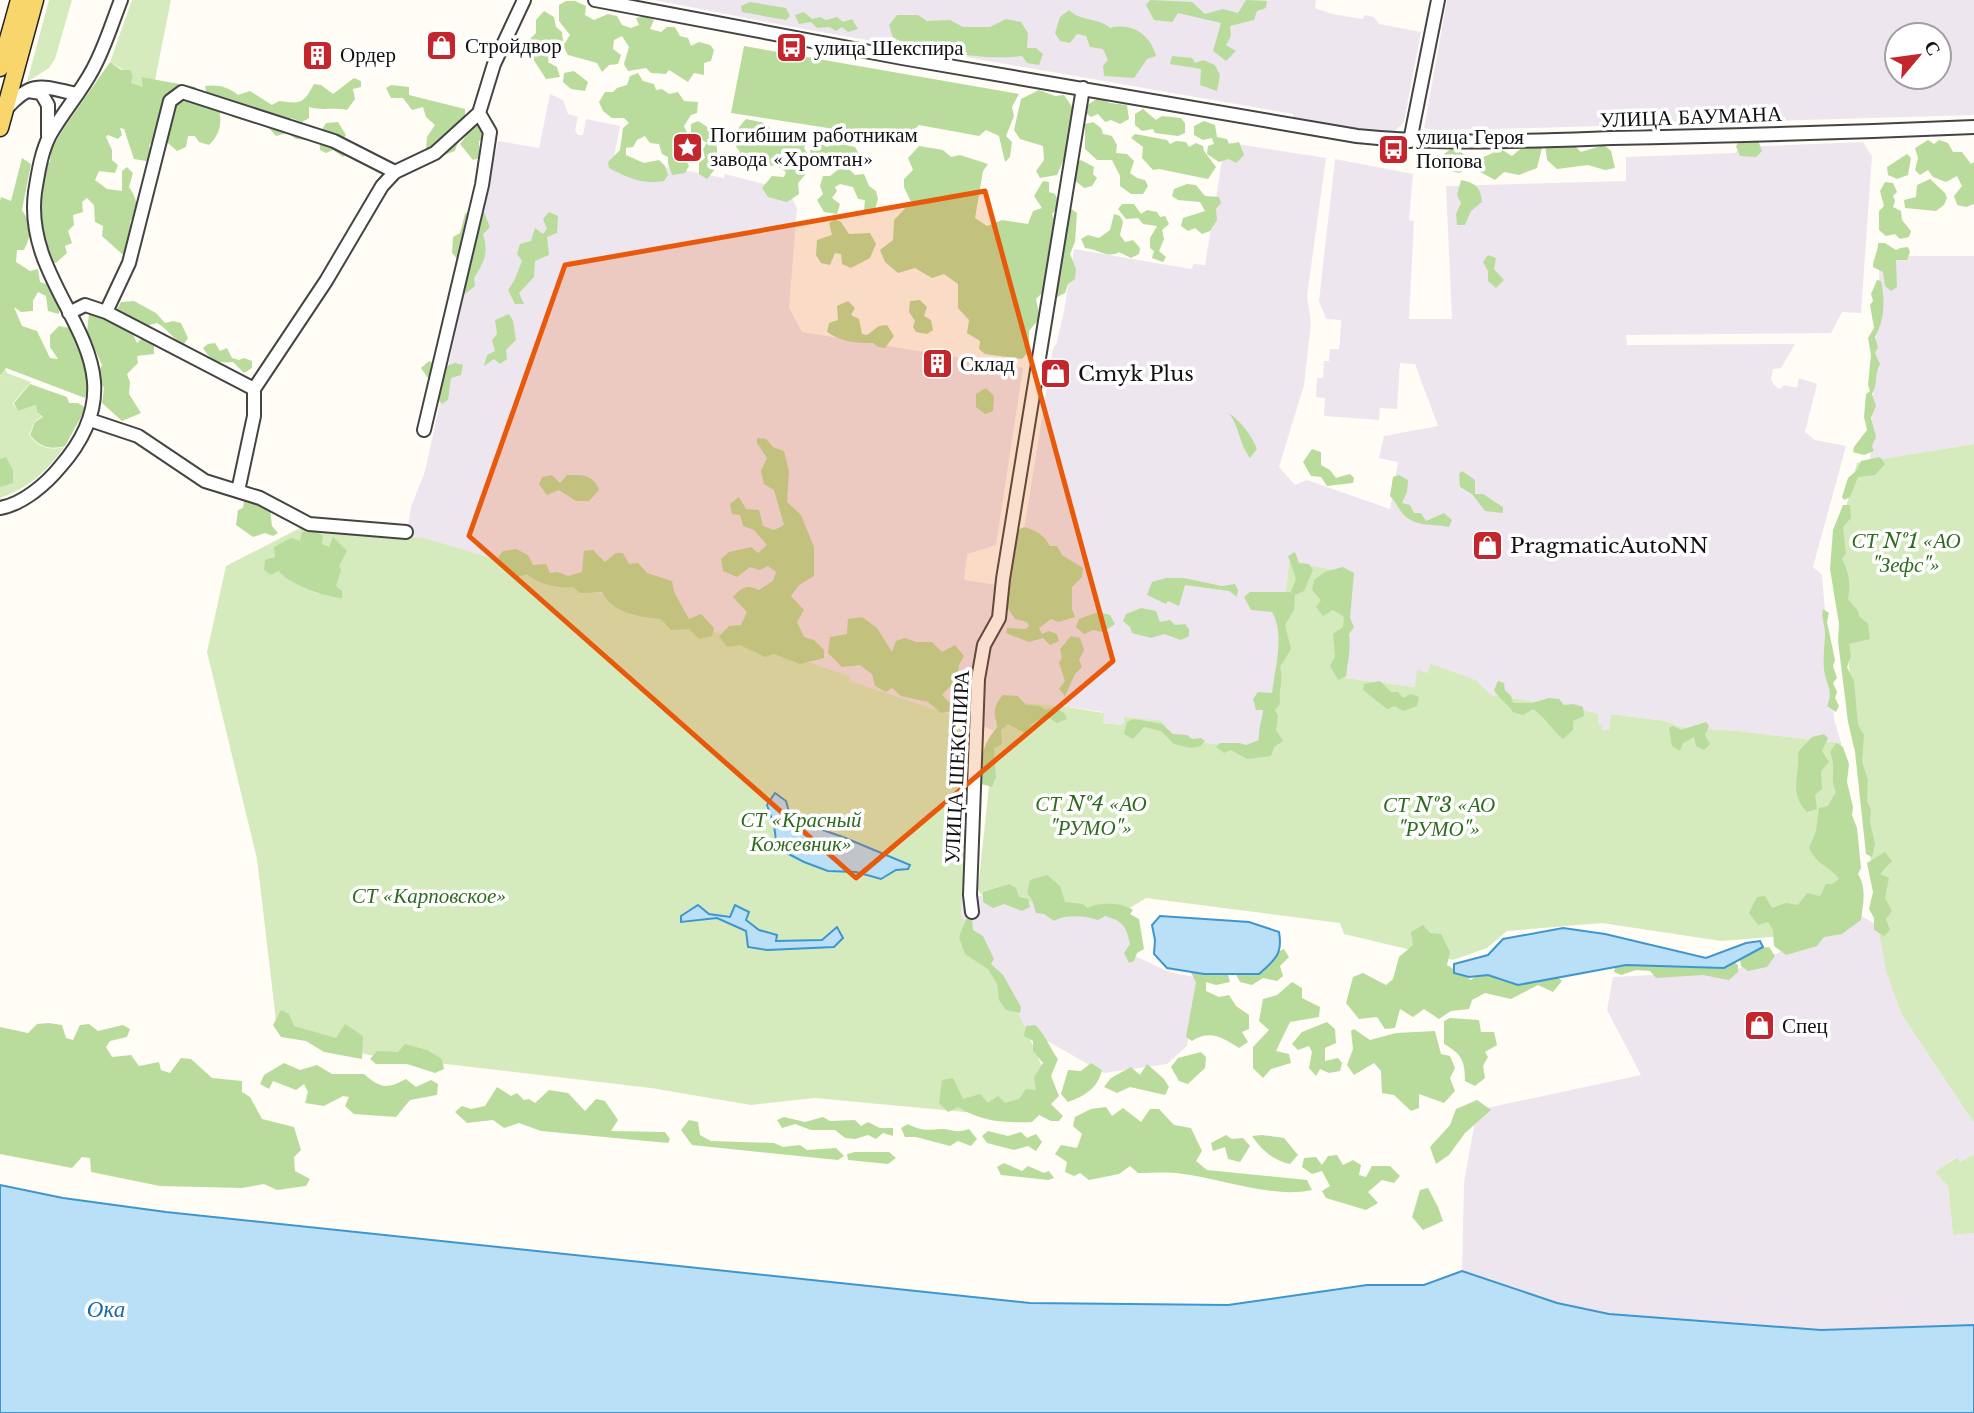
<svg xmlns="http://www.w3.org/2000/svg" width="1974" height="1413" viewBox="0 0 1974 1413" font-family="'Libre Baskerville',serif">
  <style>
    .industrial { fill: #eee6ef; fill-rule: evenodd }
    .green { fill: #d5ebbd }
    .forest { fill: #b9dc9c }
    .water { fill: #b9e0f7; stroke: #3f96cf; stroke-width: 2 }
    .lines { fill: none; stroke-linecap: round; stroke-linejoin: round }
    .minor-casing { stroke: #444; stroke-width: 16 }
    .major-casing { stroke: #222; stroke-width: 19 }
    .minor { stroke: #fff; stroke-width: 12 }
    .major { stroke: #f9d66b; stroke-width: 16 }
    .marked { fill: #e8590c; fill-opacity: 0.2; stroke: #e8590c; stroke-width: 5; stroke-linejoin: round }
    .labels { text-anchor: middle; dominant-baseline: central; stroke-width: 7; stroke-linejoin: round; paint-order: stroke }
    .poi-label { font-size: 21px; fill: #111; stroke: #fff; text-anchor: start }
    .street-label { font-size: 21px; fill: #111; stroke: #fff }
    .park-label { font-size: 21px; font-style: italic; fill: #2f6b1f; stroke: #fff }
    .water-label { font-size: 23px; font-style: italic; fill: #1768a6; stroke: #fff }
  </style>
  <rect width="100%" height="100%" fill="#fffdf5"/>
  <path class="industrial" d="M654,0h662l-1,8 17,6 31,5 1,-4 10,2 5,7 42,8 -17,90 -10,10 -7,1 -94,-14v-5l-495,-86z
    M1447,0h527v115l-479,14 -58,1 -13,-2zM1897,35h42v42h-42z
    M550,94l13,6 5,14 10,3 -3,14 3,4h5l3,-16 34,7 -7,36 48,11 7,-6 56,11 1,-4 63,16 9,18 -8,100 13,24 221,36 -27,177 -29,9 -3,26 54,8 6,-58 29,-181 4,-7 7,-31 10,-62 117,20 3,-5 11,1 20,-123 101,16 -19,138 4,27 -7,62 -25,82 16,18 12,-5 83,29 8,-47 -19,-4 5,-22 54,-10 -23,-62 -15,-1 -3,46 -17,-1 -1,12 -55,-4 1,-18 -9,-1 1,-19h6l1,-17h5l1,-12h9l1,-7 1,-22 -15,-1 -7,-18 16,-142 78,15 -4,46 5,1 -5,98h43l-6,-133 180,-5v-24l109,-4 6,-6 122,-5 9,14 -11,157 -19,-1 -11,21 -205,2 1,10 168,-1 -14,24 -8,1 -2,11 3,5 5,4 6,-4 12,3 2,-10 18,6 -12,48 10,8 31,6 -33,121 9,8 12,144 7,24 -103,-12 -57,-4 -16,-6 -53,-7 -3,17 -7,-1 -4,-6 -16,-13 -13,-4 -78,-12 -15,-15 -45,-15 -4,8 -12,14 -71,-9 8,-106 -63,-8 -20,186 -98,-11 -47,-22 -1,8 -20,-2v-11l-41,-6 -64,-5 -4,30 -21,-9 -124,-41v-5l-361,-119 -82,-20 5,-30 14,-36 73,-330 41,7z
    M1880,256h94v188l-104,17z
    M962,896h20l138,18 12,6 3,36 34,16 30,6 -12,68 -20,18 -63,9 -80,-45 -63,-113z
    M1859,915l19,10 24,90 72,108v31l-14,8 -4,-5 -20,15 12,14 5,49 21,-2v92l-153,5 -212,-16 -52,-11 -95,-32 2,-89 13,-72 164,-35 -34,-65 6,-33 119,-6 100,-39z"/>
  <path class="green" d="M49,0h23l-17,59 -6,9 -22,14z
    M132,0h39l-16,80 -14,-2 3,10 -13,-5 2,-7 -23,-14z
    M5,369l2,4 24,9 -18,21 5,8 18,-6 1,7 5,5 -7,4 -6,14c9,12 21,16 35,12 -16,24 -37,42 -64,51v-121z
    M1974,444v679l-72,-108 -16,-44 -8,-46 -42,-376 21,-86z
    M302,527l122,11 64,19 362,119v5l123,41 -16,79 11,3 -7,111 60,104 32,72 -25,27 -213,-20 -64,7 -100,-17 -282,-33 -92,-26 -20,-170 -50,-207 19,-86z
    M1289,563l63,9 -7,106 70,9 2,-17 10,3 4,-9 45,16 15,15 78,12 29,7v10l4,1v5h7l2,-16 54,7 16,6 57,4 103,12 9,78 -18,111 -111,9 -119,-18 -95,8 -20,17 -34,12 -109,-26 -4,-11 -194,-25 -26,16 -138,-18 -4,-7 20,-188 64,5 42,7 -1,10 20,2 1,-8 38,4 10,18 97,11z
    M1974,1154v79l-21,2 -5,-49 -13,-14 22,-15 3,5z"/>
  <path class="forest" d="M1150,0l42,2 13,12 18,-5 15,4 8,-13 21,1 -1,7 -9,3 -3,9 -24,6 1,10 -5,9 10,6 -10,10 -13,-10 8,-28 -43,-10 -6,9 -18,-2 -8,-15z
    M566,1h9l11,5 -1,9 9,5 14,-6 9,2 5,9 9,3 8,-3 -3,-7 10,-2 8,4 -4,9 11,3 6,-5h8l5,9 8,2 3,8 8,-4 11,3 4,5 -3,11 -7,2v12l-10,-2 -6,9 -19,-12 -3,4 -15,-1 -5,-5 -18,3 -4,-7 5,-17 -7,-11 -8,4 -1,9 8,6 -3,9 -9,1 -7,7 -5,-9 -29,-8 -5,-9 7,-11 -11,-14v-16z
    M750,2l36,6 4,8 -4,4 -44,-8 -1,-6z
    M1069,10c12,12 29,7 41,18 22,-6 41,7 46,28l-9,3 -13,19 -30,-2 -1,-10 5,-6 -5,-11 -13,-2 -4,-11 -9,-2 -7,9 -10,-2 -5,-8 5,-16z
    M544,11l10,6 2,10 6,5 1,9 -13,4 3,5 -5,12 9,5 3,10 -14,2 -13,-20 -3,-20 6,-6v-13z
    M804,12l8,7 8,-2 6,3 11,-3 6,5 9,-3 6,10 -10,3 -6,-5 -6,4 -7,-4 -12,1 -6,-6 -12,2 -4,-9z
    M897,15h21l9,6 23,-1 13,7h27l16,-8 15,3 7,11 -1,15h9l7,6 -4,11 -12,-2 -5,-7c-37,5 -94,-5 -129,-18l-4,-13z
    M744,46l275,48 -7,13 2,9 -8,20 6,6 -2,15 -5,5 -6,-26 -13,-6 -7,6 -60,-11 -14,15 -174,-27z
    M1172,56l20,2 3,5 8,-3 12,5 5,10 -3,16 -17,-6 1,-16 -31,-5z
    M110,62l11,8h9l3,6 -2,7 12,4 -2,-10 55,10 1,13 21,7c5,14 2,28 -9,38l-10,-3 -4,-6h-7l-2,11 -9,4 -9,-8 -4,-11h-6l-9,14 4,7 -7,8 -12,-2 -10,-30 -4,-1 2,7 -4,4 -10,-4 -2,2 6,13v10l6,5 -3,8 -16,-2 -4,9 12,9 15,2v-20l5,-4 6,6 -4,14c9,13 10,21 1,35l5,14 -5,16 -8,2 -20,-18 1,-10 -8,-4 -1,-17 -7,-7 -5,4 1,10 -10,3 1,10 -6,6 4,12 -7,3 2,7 -11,10 -8,-3 -8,-50 4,-45 6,-3 1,-12 13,-22z
    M574,71l14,11 -3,9 -14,-2 -8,-7 1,-9z
    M638,73l5,8 11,3 2,6 6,-1 7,5 9,-2 6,9 14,1 -1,11 -6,2 -7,11 8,18 -9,11 6,11 -4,7 -13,2 -4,-12v-6l-6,-3 -3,-10 -9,-1 -5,-7 -8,4 -4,7 -7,1v7l18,8 15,-3 6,6 3,9 -4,6c-21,4 -36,-3 -55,-13l-1,-6 12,-12 3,-22 6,-5 -5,-5h-12l-9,-7 -4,-9 6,-10h8l4,-4 10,-3 3,-9z
    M354,78l7,3v6l-8,2 2,10 -8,11c-14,-3 -25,1 -38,-3v11l-7,4 -11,-4 -6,5 19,10 2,7 -10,-1 -9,-6 -11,3 -8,-9 -36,-10 -4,-7 -21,-14 -2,-10c11,-2 25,1 33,9l12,-4 22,14 7,-4c22,3 24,3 35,-17l7,1 12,9z
    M391,85l18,2v8l56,14v9l-10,33 -11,4 -15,-1 -3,-5 1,-12 8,-12 -9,-8 -3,-10 -11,3 -9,-12h-12l-5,-10z
    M1039,90l16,6 9,-1 11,16 -8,41 -10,23 -17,3 -4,-7 8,-11 -1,-14 -23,-7 -6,-9 7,-31z
    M1098,98l12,5 17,2 2,14 -9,5 -9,-4 -6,2 -7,-8 -7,3 -6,-5 1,-6z
    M1143,109l13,11 6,-4 19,2 4,5v10l-7,3 -23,-3 -2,-4 -11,2 -7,-6v-11z
    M746,119l19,4 10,10 6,-3 9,5 7,-4 11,10 -4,7 3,5 -4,11 2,11 -7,8 1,11 -12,8 -19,-5 -6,-9 10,-12 12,1 2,-5 -10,-7 -12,2 -23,-2 -6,-8 5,-5 -7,-10 2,-10z
    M698,121c16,9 20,17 19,35l-7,4 5,9 -8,10 -8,-5v-11l6,-5 -2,-9 4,-6 -16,-10v-9z
    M1204,121l11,4 2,12 10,2 2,5 10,-2 5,13 -8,8 -7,-4 -10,3 -12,-8 1,-8 6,-2 -2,-6 -9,2 -9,-5v-9z
    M338,122l8,13 -3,4 6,12 -6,6 -10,-7 -7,3 -6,-3v-6l11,-5 -9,-9 4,-7z
    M1093,122l8,6 2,6 9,2 5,9 -1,8 11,1 7,7 -4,12 7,5 8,2 3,6 -5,8h-12l-11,-8v-10l-8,-16h-15l-12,-11v-25z
    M468,123l13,2 2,14 -4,2v17l-6,2 -13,-16 6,-8z
    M1135,134l32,6 3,4 6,-3 10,1 3,5 7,-4 7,3 1,5 12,16 -8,12 -49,-10 -6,1 -11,-12 1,-11 -12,-9z
    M1742,138l16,2 4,11 -6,6 -16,-1 -4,-10z
    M1928,140l6,4 5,-4 9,3 5,9h9l9,12 3,-2v42l-8,3 -9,-2 -3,-9 8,-10 -5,-10 -11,6 -13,-5 -5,-7 -8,5 -5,-5 3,-12 -3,-10z
    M820,143l7,4 9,-4 19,4 5,9 -4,9 -11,-3 -16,6 -18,-8 -1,-12z
    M1545,143l11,3 18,-1 7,7 23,-7 7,6 4,17 -10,2 -17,-5 -31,4 -10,-9z
    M1525,145l17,3 -5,20 -18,7 -15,-3 -9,8 -24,-13 -12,6 -13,-3 -2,-16 8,-6c19,10 29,15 47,0l13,8z
    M919,146l24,4 8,7 9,-2 28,9 -5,7 -8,47 12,8 15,-6 26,4 5,-13 9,-3 -8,-12 9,-15 6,1v10l6,2 5,11 -8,9 4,9 -11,67 -9,9 4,19 -11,13v20l-7,8 -37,-5 -6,-5 1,-8 -13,-8 2,-13 -11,-12v-24l-14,-10 -12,4 -17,-10 -17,5 -13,-11 -5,-12 13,-10 1,-20 17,-18 -7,-15v-8l9,-9 -5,-12z
    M1907,154l4,4 -3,17 -11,4 -9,-4 -1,-8z
    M22,158l9,6 -9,46c10,15 10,25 2,40h-7l-1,12 14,9 8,-2 2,13 9,3 11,21 -1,8 -11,-3 -2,-15 -8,-4 -5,9v10l-12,1 -7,-5 8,19 15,5 13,27 8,1 -8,-12v-12l9,-9 11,2c12,22 23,46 15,70l-79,-30 -6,8v-175l1,-4 10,4z
    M1081,160l13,7 -1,7 4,4 -5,8 -8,2 -11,-9v-14z
    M839,169l11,1 5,5 9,-1 5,12 7,5 2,8 -3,10 -8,5 -3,-4 1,-10 -7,-1 -5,-12 -13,-3 -5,3 2,4 -5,7 8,6 -3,10 -13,-2 -7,-12 6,-6 -3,-8 3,-10h7z
    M1930,179l15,14 2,5 -3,7 -8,6 -31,-3 -1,-8 12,-3 1,-12z
    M1461,180c14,3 20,7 21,22l-11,9 -6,14h-8l-1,-11 5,-11 -4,-8z
    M1885,182l8,1 4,9 -4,4 2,5 -2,6 8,4 1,9 9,11 -2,6 -9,2 -5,-5 -9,2 -7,-6v-19l5,-5 -4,-15z
    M1187,184l9,1 9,11 14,1 2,6 -5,6 1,11 -7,11 -8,3 -7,-6 -7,3 -7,-5 2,-8 22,-7 -5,-9 -22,-2 -6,-4 2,-7z
    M1122,204h12l7,10 6,-4 10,2 3,5 5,-1 4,8 -7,6 2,9 -5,12 7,6 -3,5 -11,-4 2,-7 -4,-3v-10l7,-12 -14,-2 -5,-6 -12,1 -8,-10z
    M1067,206l10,7 -2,29 -5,12 6,15 -1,10 -7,5 -3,9 -8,4 -3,-9 5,-4 -5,-12z
    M474,207l10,5 6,15 -7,7c6,19 1,28 -9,44l1,8 -10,8 -11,-10v-15l5,-8 -7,-8 1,-16 7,-4 5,-19z
    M549,212l9,4 -1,17 -10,4 2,18 -14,6 -1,16 -15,16 5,11h-9l-7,-14 6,-9 8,-20 -5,-7 3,-10 11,-3 4,-13 8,6 4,-5 -4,-10z
    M1114,214l6,2 3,6 -3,13 5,7 8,-2 7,8 -1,6 -8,4 -12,-6c-12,7 -21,-3 -34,-4l-4,-9 7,-4 11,3 11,-8z
    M835,219l6,3 8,12 21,-1 6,11 -6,14 -19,10 -9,-4 -1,-10 -6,-1 -5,12 -9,-2 -5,-8 1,-15 15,-5 -3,-12z
    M1878,243h7l11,7 4,-2 8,-1 2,5 -3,8h-11l1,27 -6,4 -6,-5 -2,-14 -10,-5c0,-9 5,-14 5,-24z
    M1488,255l8,3 -2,11 10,11 -8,8 -8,-7v-10l-5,-9z
    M1877,280l4,1c4,18 4,39 -6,56l3,10 -3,6 5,11c-6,11 -2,21 -8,30l4,12 -5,12 5,19 -4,9 2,5 -10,4 -11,-3 1,-5 13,-17 -3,-13 2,-23 4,-3 -2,-6 3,-30 -3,-17 6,-10 -4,-23 3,-4 -2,-7z
    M920,300l7,7 -3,9 7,4 2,10 -6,4 -11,-2 -3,-5 2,-6 -6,-9 1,-11z
    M134,301l22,12 9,10 8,-2 8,2 7,15 -4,6c-11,-4 -16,-15 -27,-21l-14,4c-9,-11 -18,-7 -27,-16l5,-9z
    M848,301l7,7 -4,7 8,4 3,15 5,1 12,-9 8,-1 7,11 -9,12 -7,-1 -5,-4c-18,0 -31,-1 -46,-11l2,-9 9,-3 -1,-14z
    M101,308l22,21 9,3 5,11 9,-8 8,5v14l-17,2 1,7 -11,11 3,8 -1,12 12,19 -19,8 -20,-18 2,-15 -7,-12 5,-11 -15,-33 2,-19z
    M509,314l4,7 3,19 -10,10 1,9 -7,5 -6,-5 -10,7 3,-11 8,-4 -3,-11 5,-6 -2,-14z
    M215,343l5,8 7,-3 5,10 7,2 5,-2 8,3v7l-8,5 -11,-11c-14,2 -23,-2 -30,-14l5,-4z
    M429,361l12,7 14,-5 8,2 -2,10 -10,3 -3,22 -6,4 -4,-5 2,-18 -12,-3 -7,-10z
    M30,384l37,13 2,6h9l8,5 -21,38c-14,4 -26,1 -35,-11l5,-13 8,-5 -6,-5 -1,-7 -18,6 -4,-8z
    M986,388l8,8 -1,15 -8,3 -9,-7v-13z
    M1229,413c13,10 22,21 28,36l-7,9c-11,-14 -10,-30 -21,-45z
    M757,438l9,1 7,8 11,4 5,20 -2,31 14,13 13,32v29l-15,9 -8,11 13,14 -7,12 7,15 10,3 10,10v8l-24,6 -26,-10 -9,3 -25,-12 -13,2 -8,-11 10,-10 12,-1 6,-13 -14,-15c9,-10 14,-13 26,-7l14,-9 3,-9 -8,-6 -8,4 -10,-3 -13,10 -14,-6 -2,-12 8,-7 22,-5 7,6 9,-8 -13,-15 -11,-4 -3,-11 -8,-1 -2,-10 9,-7 7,12 13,1 4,16 11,4 10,-5 -10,-35 -10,-6 -3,-13 6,-13 -10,-15z
    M1312,449l9,3v13l9,5 6,8 14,-4 4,4 -1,5 -26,3 -6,-9 -10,-1 -8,-14z
    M6,457l7,13v13l-13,4v-28z
    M1880,457l5,7 -10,11 -17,2 -8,20 -6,3 -2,-3 6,-19 9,-8 4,-9z
    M1462,471l13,9v14h8l20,13v6l-18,-2 -13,-17 -12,-7 -1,-13z
    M552,475l8,8 7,-8c15,0 26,-1 32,15l-10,11h-13l-17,-11 -12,5 -8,-11 3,-7z
    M1399,475l9,5 -1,12 -5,11 8,2 4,8h7l5,8 18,-8 8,7 -3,7c-14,-3 -34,0 -45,-12 -5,-5 -8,-13 -14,-19l3,-19z
    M244,500l17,2 9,6 2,18 6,7 -5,3 -8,-3 -12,4 -17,-12 2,-15 5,-2z
    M1843,505h7l1,13 -8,9 3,26 -4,6c7,13 9,26 6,40l10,12 1,5 9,8 2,15 -21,5 2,12 -4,11 7,14 4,44 6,10 -2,27 6,18 -1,21 4,9 -1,12 5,22 -3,13 -6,-3 -11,-102 -7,-30 -10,-81 1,-17 -9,-55 3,-39z
    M1024,527c12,3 20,8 26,19h7l5,9 21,13 -1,9 -10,10v22l3,8 -17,5 -7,-3 -12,9 3,6 7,-3 8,3 2,7 -9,4 -7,-7 -14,4 -23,-9 1,-5 19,1 3,-3 -2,-4 -12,-3 -11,-17 1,-19 7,-14 -3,-13 7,-25z
    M314,530l9,6 -1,8 7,3 4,-10 14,14 -8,15 2,4 -5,16 6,5v7c-14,0 -56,-15 -63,-27l-8,4 -7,-5 1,-10 10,-3 -1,-10 17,-9 9,3 2,-9z
    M516,549l12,6 5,10 13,-1 4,9 8,-1 10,4 14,-4 2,-21 9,-1 12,12 11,-9h7l6,11 9,-1 9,10 25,8 2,11 15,27 12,-5 13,14 -2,8 -13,3 -10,-10 -18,1 -10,-11c-22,-2 -49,-6 -59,-27l-22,1 -7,-6c-14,2 -37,-4 -46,-13l-9,3 -13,-6 -7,-13 5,-7z
    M1295,552l4,11 10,1 4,6 -9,21 -9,4 -1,15 -9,15 6,24 -11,18c4,13 -2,24 0,37l-5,6 3,6 -2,14 7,11 -9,6 -3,9 -24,3 -16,-9 -7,3 -8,-6 4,-4h19l7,2 13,-5c-1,-10 3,-19 4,-30h-7l-3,-11 5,-7 14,1c3,-25 13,-59 0,-81l-21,-2 -7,-13 6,-5h41l5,-13 -8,-23z
    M1343,567l11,6 -4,45 4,9 -5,7c2,15 -1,27 -3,42l-8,4 -8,-14 5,-9 -2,-23 10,-7 1,-10 -11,-7 -10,6 -7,-9 5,-7 -9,-10 2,-10 11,-8z
    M1166,578h18l38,8 13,-2 3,6 -1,7 -8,-6 -44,-6 -6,21 -11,-5 -2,3 -19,-9 5,-13z
    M1141,608l15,3 4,11 10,-2 5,5 10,-1 4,5v7l-8,4 -17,-6 -13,4 -19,-5 -2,-6 -7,-6 3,-7z
    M1823,609l6,4 -2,9 8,38 -2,6 4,12 -4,5 4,9 -2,6 4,8 -3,6 -9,-6c6,-15 1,-18 -2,-31 -3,-12 0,-32 0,-44 -1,-8 -4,-14 -2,-22z
    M1098,612l12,3 5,9 -12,8 -10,-2 -9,4 -8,-7 3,-8z
    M862,617l15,11 15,24 4,-11 9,-3 11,4h16l10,10 13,-7 9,11 -5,9 -2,14 -15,16 10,10 -1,6 -10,2 -13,-11 -27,-6 -9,-8 -6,4 -11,-6 -3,-12 -12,-9 -18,2 -14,-14 2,-16 17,-3 1,-15z
    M1071,636l9,2 4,12 -5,10 3,7 -7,7 -10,22 -6,-7 6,-8 -6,-18 3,-5 -2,-9z
    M1380,681l11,11h7l5,6 8,-4 8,3 -2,9 -14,5 -8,-5 -8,3 -24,-19 1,-6z
    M1498,681l6,2 1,7 6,6 2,7h19l17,-5 10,1 5,6 10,-1 9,3 1,9 -11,5v9l-10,9c-12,-10 -18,-22 -30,-30l-10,6 -10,-3c-6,-9 -14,-13 -19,-22z
    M1003,695l15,1 8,9 12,1 8,4 8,-3 10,6 3,6 -10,4 -11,-7 -13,7 -8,10 -17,-9 -7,6 1,14 -8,4 2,29 -4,10 -11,-3c-1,-22 1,-42 17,-57 -5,-13 -5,-21 5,-32z
    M1134,719l28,5 11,10 14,1 5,4 9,-1 4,3 -4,5 -10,2 -17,-4 -13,-13 -17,-4 -11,12 -9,-5 3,-12z
    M1706,722l3,4 -4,9 5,9 -6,6 -8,-4 -2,-9 -11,6 -3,8 -8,-5 -3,-18 4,-2 8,4z
    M1824,734l4,4 -6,13 7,11 -8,9 1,18 -7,6 2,14 -10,3c-19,-20 -7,-36 -9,-60l14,-15z
    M1836,743l7,4 6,17 -2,18 6,25 -1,8 5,13 4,40 -3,6c9,14 5,30 3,46l-19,14 -18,3 -7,9 -31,9 -12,-9 -1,-16 -5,-8 -10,3 -9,-12 8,-16 8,-1 7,12 14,-5 12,2 9,-12 13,3 6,-12h6l7,-5c-11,-15 -20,-11 -30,-31l7,-17 3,-23 9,-2 8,-14c-7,-15 1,-23 -6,-40z
    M1885,852l7,9 -12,13 9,4 -4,20 7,13 -6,8 4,11 -6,6 -10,-6v-12l-5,-9 4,-17 -6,-29z
    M1047,875l13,11 5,16 18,2 4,4c13,-6 34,-6 46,2l-3,4 9,5 5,30 -7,4 -3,8 -5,2 -5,-10 6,-9c-4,-18 -7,-23 -25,-28l-7,4c-13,-4 -32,-6 -44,1l-10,-7 -8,-1 -4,-13 -5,-7 3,-13z
    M1009,884l7,4 3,9 9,2 2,8 -8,4 -18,-7 -11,4 -10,-6v-10z
    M972,918l1,12 10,6 11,23 -3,5 12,11 18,32 -1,6 -14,-3 -7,-10 -2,-16 -9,-15 -23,-15 -6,-17 7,-18z
    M1423,925l7,8 11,1 9,18 -3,13 24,15 12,-9 69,2 10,8 -9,11 -15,-7 -27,14 -26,-6 -13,7 -3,9 -18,2 -12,8 -15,-10 -11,8 -13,-8 -5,19 -10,1 -8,-12 -18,2 -13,-16 7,-26 10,-4 23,12 7,-6 6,-22 14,-12 -2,-13z
    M1769,947l6,9 -8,11 -19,4 -7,-5 -1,-7 13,-10z
    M1284,949l5,8 -9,9 3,10 -6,5 -14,-3 -11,7 -12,-3 -6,-11z
    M1729,959l9,6v7l-9,8 -26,-5 -47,3 -6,-7 -14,-1 -15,5 -7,-3 2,-8z
    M1189,969l38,2 3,11 -14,3 -10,-3v9l13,6 10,-2 7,11 13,9v14l-7,3 6,10 -9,6c-16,-10 -29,-19 -47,-7l-6,-4 10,-55z
    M1292,982l10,6v10l18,9 -1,10 -29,5 -14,29 13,3 2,9 -20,6 -8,9 -10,-10v-21l16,-17 -10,-9 4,-22 14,-4z
    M281,1010l8,4 5,12 42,12 9,-14 18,12 -1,23 -38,-7 -18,-11 -25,-4 -8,-12z
    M1450,1018l29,2 2,12h13l3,13 -12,7 3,5 -5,9 2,12 -10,8 -10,-5c0,-20 -3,-27 -21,-37v-23z
    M1327,1022l8,7 1,14 -11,5v13l13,-3 4,5 -2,8 -11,2 -9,-4 -4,7 -7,-8 3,-16 -3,-6 -11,4 -6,-6 10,-12z
    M49,1023l13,2 4,13 7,2 7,-15 9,-1 9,7 25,-6 7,4 -3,8 -17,4 -4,6 6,10 19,-2 8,11 20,-4 2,8 9,3 11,-15 10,1 21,19 30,3v11l8,5 12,22 32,8 7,23 -7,7 1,14 15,8 -4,7 -29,4 -13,-6 -22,4 -82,-2 -69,-14 -1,-14 -8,-1 -10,11 -72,-14v-127l28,6 9,-9z
    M1035,1025c11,10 14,22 23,34l-7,17 8,20 -8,8 12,12 -4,5h-8l-12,-6 -7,7c-27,1 -50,0 -74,-15l-10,5 -9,-9 3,-23 11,-2 10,21 17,-5 8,9 10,-7 7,7 14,-4 7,-10 10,1 -2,-13 9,-14 -10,-12v-10l-9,-5 2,-10z
    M1354,1029l16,11 26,-7 39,-2 6,23 9,2 5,12 -5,10 5,13 -11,12 -25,-9v14l-8,3 -17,-16 -12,-2 -1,-22 -7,-8 -20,12 -7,-10 6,-16 -2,-18z
    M405,1044l22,6 15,9 2,10 -9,4 -28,-9h-31l-6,-5 7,-8 21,1z
    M1201,1052l5,5 -1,11 -17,16 -9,-3 -8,-14 7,-9z
    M284,1063l16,7 17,-5 15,9h32c17,15 23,15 42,5l10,8 15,-7 7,4 -1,11 -27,5 -14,17 -42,-3 -9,-8 4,-9 -6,-1 -19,10 -19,-3 3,-11 -4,-8 -8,6 -23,-9 -4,8 -9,-5 4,-9z
    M1091,1063l11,7c-4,18 -17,26 -34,32l-7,-8 7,-24 13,1z
    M1147,1064l17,15 5,8 -4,8 -35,-8 -13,6 -13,-6 7,-9 20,-11 9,8z
    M497,1087l14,9 6,-3 7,7 5,-1 6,4 14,-13 19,3 17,18 11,-12 9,2 13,19 -7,11 54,1 5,7 -2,4 -127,-12 -22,-8 -15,5 -11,-8 -26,3 -12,-11 7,-6 9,3 14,-3z
    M1477,1100l14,10 -26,23 -16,22 -13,9 -6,-17 20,-22 6,-16z
    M1106,1107l6,9 11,-8 18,14 9,-13h9l15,16 17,3 11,23 -6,10 11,9 100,10 5,10c-41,9 -94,-13 -136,-17 -12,-1 -26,0 -38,0l-8,-7 -11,8 -30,6 -9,-7 -6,3 -9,-4 2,-10 -12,-8 6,-9 16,3 5,-14 -9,-8 2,-9 16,-8z
    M784,1117l21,5 18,-5 7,4 25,-1 6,6 7,-4 12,6h13v8l-10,-3 -7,6 -8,-4 -13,4 -10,-1 -10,-8h-24l-16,-6 -13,4 -5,-8z
    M689,1120l9,2 2,13 11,6 63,2 9,4 17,-2 7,5 29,-2 8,8 -6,4 -146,-15 -11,-15z
    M908,1124c12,7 20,6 33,5 12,0 13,5 28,0l8,10 -6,7 -13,-5 -8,5 -34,-9h-11l-4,-9z
    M988,1131l20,5 13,-4 6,6 9,-4 6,8 -6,9 -8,-5 -14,4 -27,-7 -5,-7z
    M1226,1135l6,4 11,-1 7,8 -10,16 -12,-3 -3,-12 -12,4 -2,-8z
    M1262,1135l22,3 14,17 -8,9c-17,-4 -28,-13 -38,-28z
    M855,1152h34l7,6 -8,6 -40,-4 -1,-6z
    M1337,1155l6,10 10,-5 8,5 -2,10 7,2 6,-11h18l10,10 -6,7 -12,-3 -14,12 10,11 -12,7 -40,-12 -4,-7 8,-5 -8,-15 -10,3 -10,-7 2,-9 12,-1 6,8 6,-9z
    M1004,1163l18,8 6,-5 16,7 5,-2 5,7 -6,2 -47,-5 -4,-8z
    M1428,1188l10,19 5,14 -20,9 -11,-13 8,-27z"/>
  <path class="water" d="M775,793l11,8 5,18 52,18 67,28 -2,4 -12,1 -15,9 -25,-7 -28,-1 -24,-9 -27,-14 -3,-23 -7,-20z
    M698,905l11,9 21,3 5,-12 14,7 -3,8 13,10 18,5 -1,6 46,-1 15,-13 6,11 -9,9 -67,3 -19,-3 -2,-16 -29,-13 -36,4v-6z
    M1160,916l89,6 30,10c4,22 -4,28 -20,42h-55l-37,-6 -13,-14 1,-14 -3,-15z
    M1563,928l42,6 101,24 40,-15 14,-2 3,6 -39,21 -98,-3 -108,20 -30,-10 -19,2 -15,-4v-9l34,-9 15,-16z
    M0,1185l63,13 103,14 864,91 198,2 139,-20h57l38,-14 95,32 52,11 212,16 153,-5v88h-1974z"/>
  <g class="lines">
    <defs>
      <path id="minor" d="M595,0l307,58 455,78c85,9 170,5 255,2 121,-2 241,-6 362,-11
        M28,91l13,2 7,12v31
        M7,108c26,-29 36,-21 70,-14
        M1410,141l28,-141
        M106,312l23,-49 41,-162 12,-9 152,49 61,31
        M69,313l16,-8 21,7 148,77
        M254,389l72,-108 56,-95 13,-14 40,-19 44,-40 15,-49 30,-64
        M90,420l48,16 67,45 55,17 49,26 97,8
        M424,430l58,-245 8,-53 -11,-19
        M238,491l16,-75v-27
        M0,508c23,-4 46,-24 60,-41 95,-108 -39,-168 -25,-275 3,-18 6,-40 15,-57 13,-23 31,-43 43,-66 12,-22 19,-46 28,-69
        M972,912l-2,-17 8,-216 6,-34 15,-27 4,-39 80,-491"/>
      <path id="major" d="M0,68l19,-68
        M0,128l35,-128"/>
    </defs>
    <use href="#minor" class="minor-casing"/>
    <use href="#major" class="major-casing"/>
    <use href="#minor" class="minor"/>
    <use href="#major" class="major"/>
  </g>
  <path class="marked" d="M985,191l128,470 -257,217 -387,-342 96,-271z"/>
  <defs>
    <symbol id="shop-square" viewBox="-11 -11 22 22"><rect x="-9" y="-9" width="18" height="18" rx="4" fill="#c4262e" stroke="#fff"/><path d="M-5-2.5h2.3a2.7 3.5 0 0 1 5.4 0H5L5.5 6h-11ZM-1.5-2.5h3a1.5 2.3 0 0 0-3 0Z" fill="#fff"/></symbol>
    <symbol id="bus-square" viewBox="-11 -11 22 22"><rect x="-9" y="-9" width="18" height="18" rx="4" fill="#c4262e" stroke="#fff"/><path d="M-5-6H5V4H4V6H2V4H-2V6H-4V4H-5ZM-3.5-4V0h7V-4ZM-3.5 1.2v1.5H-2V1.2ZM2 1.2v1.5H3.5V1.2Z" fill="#fff"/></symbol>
    <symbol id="building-square" viewBox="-11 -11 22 22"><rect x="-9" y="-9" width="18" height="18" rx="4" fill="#c4262e" stroke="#fff"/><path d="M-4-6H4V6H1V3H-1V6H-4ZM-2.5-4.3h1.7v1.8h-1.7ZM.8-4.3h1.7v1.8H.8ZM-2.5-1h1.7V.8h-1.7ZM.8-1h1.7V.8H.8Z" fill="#fff"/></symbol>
    <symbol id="sight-square" viewBox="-11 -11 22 22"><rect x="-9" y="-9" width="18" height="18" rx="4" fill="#c4262e" stroke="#fff"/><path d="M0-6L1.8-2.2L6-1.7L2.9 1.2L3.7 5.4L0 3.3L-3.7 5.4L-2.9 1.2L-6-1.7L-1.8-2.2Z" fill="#fff"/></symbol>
  </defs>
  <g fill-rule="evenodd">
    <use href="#shop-square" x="424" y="28" width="35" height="35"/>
    <use href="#bus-square" x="774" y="30" width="35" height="35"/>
    <use href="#building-square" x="300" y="38" width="35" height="35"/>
    <use href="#sight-square" x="670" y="130" width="35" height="35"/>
    <use href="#bus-square" x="1376" y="132" width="35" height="35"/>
    <use href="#building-square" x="920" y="346" width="35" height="35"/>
    <use href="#shop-square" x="1038" y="356" width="35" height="35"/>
    <use href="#shop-square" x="1470" y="528" width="35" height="35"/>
    <use href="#shop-square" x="1742" y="1008" width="35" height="35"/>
  </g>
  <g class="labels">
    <g class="poi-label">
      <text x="465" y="46">Стройдвор</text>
      <text x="814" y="48">улица Шекспира</text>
      <text x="340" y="55">Ордер</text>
      <text x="710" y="135">Погибшим работникам<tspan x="710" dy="24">завода «Хромтан»</tspan></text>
      <text x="1416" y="137">улица Героя<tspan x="1416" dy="24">Попова</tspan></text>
      <text x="960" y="364">Склад</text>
      <text x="1078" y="374">Cmyk Plus</text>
      <text x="1510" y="546">PragmaticAutoNN</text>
      <text x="1782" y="1026">Спец</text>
    </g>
    <g class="street-label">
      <text transform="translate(1691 117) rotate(-2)">УЛИЦА БАУМАНА</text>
      <text transform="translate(957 767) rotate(-87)">УЛИЦА ШЕКСПИРА</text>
    </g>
    <g class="park-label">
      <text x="1906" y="541">СТ №1 «АО<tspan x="1906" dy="24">"Зефс"»</tspan></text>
      <text x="1091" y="804">СТ №4 «АО<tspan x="1091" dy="24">"РУМО"»</tspan></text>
      <text x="1439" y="805">СТ №3 «АО<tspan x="1439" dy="24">"РУМО"»</tspan></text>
      <text x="801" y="820">СТ «Красный<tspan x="801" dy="24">Кожевник»</tspan></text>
      <text x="429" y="896">СТ «Карповское»</text>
    </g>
    <g class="water-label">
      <text x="106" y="1309">Ока</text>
    </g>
  </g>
  <g transform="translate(1918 56) rotate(61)"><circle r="33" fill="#ffffff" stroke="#a0a0a0" stroke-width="2"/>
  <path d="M0-5L12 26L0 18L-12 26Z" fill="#c4262e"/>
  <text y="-10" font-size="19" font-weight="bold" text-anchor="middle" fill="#111111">С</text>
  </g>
</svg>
